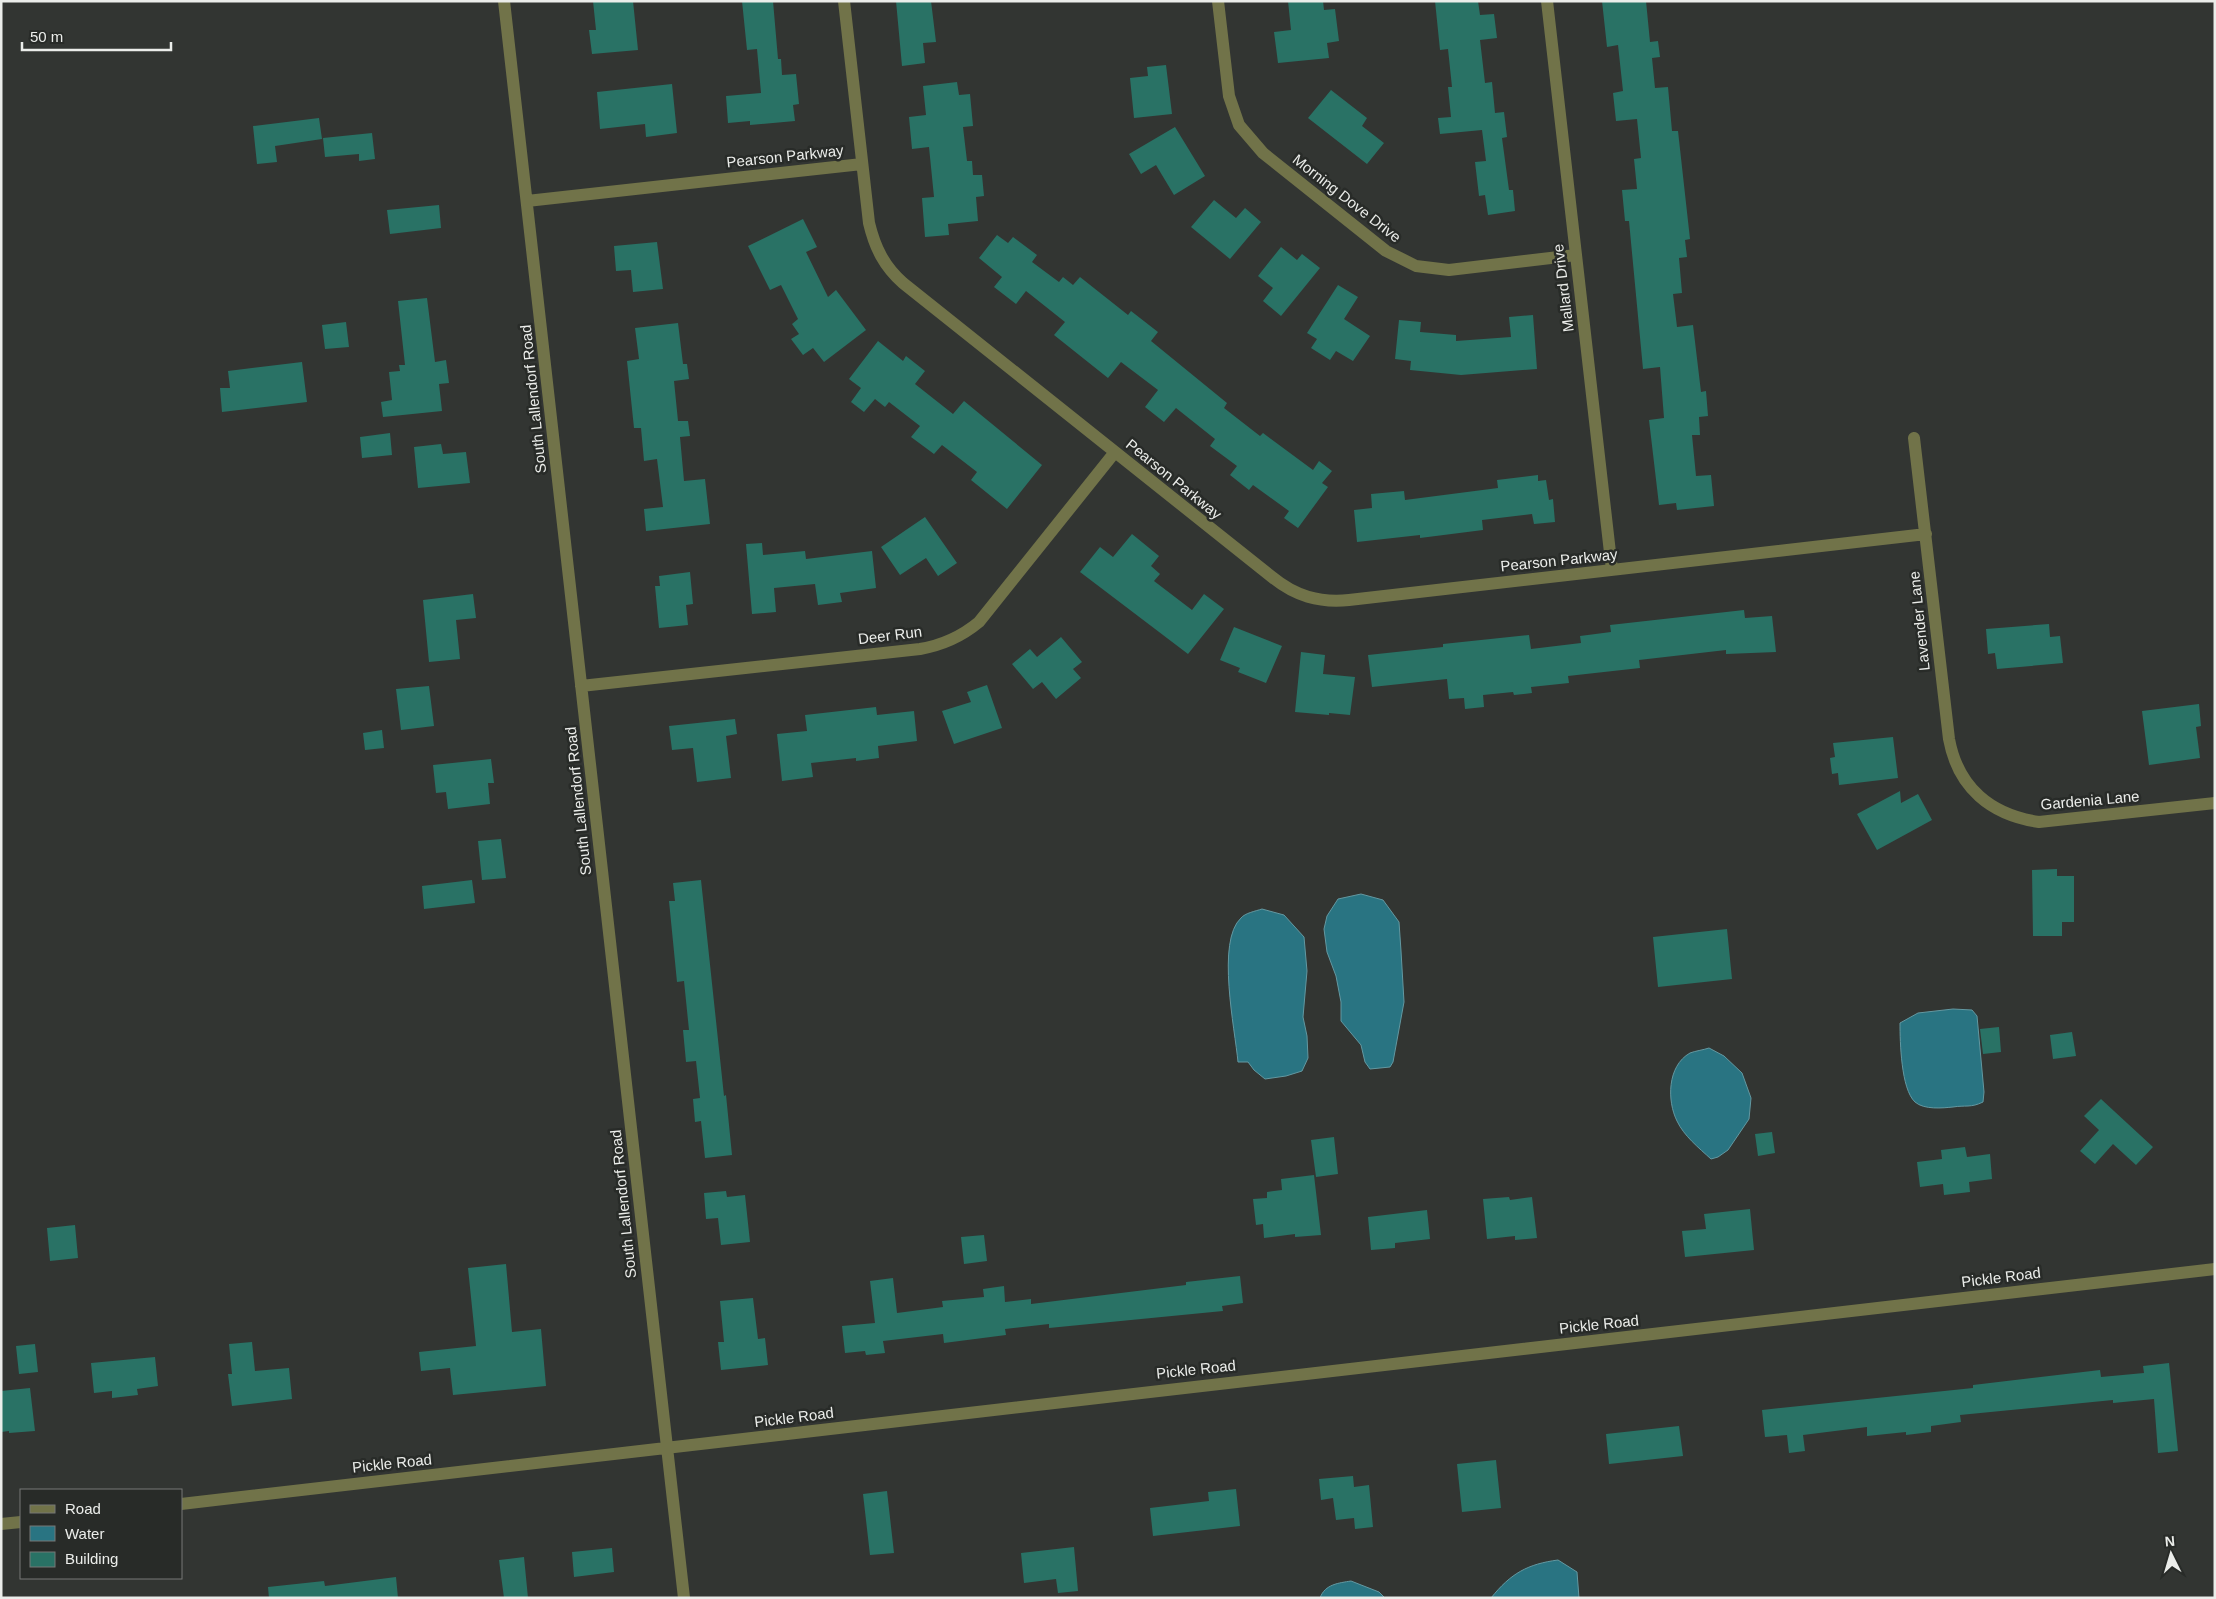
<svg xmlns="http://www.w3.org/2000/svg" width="2216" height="1599" viewBox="0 0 2216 1599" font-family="Helvetica,sans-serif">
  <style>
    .water { fill: #297482; stroke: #6398a1 }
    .building { fill: #297265 }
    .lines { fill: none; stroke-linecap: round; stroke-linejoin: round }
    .minor { stroke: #717349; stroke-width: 12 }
    .labels { text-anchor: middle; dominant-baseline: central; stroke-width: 5; stroke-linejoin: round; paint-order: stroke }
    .street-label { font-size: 15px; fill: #ebedea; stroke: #282b28 }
  </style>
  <rect width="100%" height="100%" fill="#323532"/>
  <path class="water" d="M1361,894l22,6 16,22 2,29 3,51 -11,60 -3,5 -20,2 -5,-7 -4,-17 -20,-24v-19l-5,-26 -9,-24 -3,-23 3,-13 11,-17z
    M1262,909l22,6 20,22 3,34 -4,46 4,19 1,22 -6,13 -16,5 -21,3 -11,-9 -6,-8h-10c-3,-33 -22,-121 3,-144 4,-5 15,-7 21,-9z
    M1953,1009l19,1 5,6 7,76 -1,10c-12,6 -18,3 -30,5 -10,1 -29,3 -38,-5 -14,-13 -15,-60 -15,-79l18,-10z
    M1709,1048l15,8 18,17 9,25 -2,21 -21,31 -10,7 -7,2c-12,-11 -27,-23 -34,-38 -10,-20 -10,-55 13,-68 5,-2 13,-3 19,-5z
    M1558,1560l19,12 2,26h-88c20,-25 37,-34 67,-38z
    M1351,1581l28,11 6,6h-65c5,-14 19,-15 31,-17z"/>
  <path class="building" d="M593,1h40l5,49 -46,4 -3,-24h7z
    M742,1h31l5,58h3l1,16 14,-1 3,30 -6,1 2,16 -45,4v-4l-22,2 -2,-27 35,-3 -4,-44 -10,1z
    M896,1h35l5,41 -13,1 2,20 -23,3z
    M1288,1h35l1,9 11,-1 4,32 -12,2 2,15 -51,5 -4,-31 17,-2z
    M1435,1h43l2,14 14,-1 3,24 -17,2 5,43 7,-1 3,31 9,-1 3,25 -5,1 7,52h4l2,21 -27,4 -3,-20 -6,1 -4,-34 11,-1 -4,-31 -42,4 -2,-16 13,-1 -3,-30h4l-4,-38 -8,1z
    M1602,1h44l4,41 8,-1 2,16 -8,1 3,30 13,-1 4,44h6l12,108 -5,1 2,17 -8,1 3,35 -9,1 4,33 16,-2 8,67 5,-1 2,25 -9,1 1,18h-8l4,41 15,-1 3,31 -37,4 -1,-7 -17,2 -10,-85 15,-2 -4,-51 -17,2 -14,-148h-4l-3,-31 15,-1 -3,-30 7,-1 -4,-39 -21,2 -3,-28 10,-2 -5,-46 -11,2z
    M1166,65l6,49 -38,4 -4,-40 18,-2 -1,-9z
    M957,82l2,13 11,-1 3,32 -10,1 4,34h5l1,14h9l2,21 -8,1 2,24 -30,3 1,11 -24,2 -3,-39 12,-1 -5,-50 -17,2 -3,-32 17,-2 -3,-29z
    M672,84l5,49 -31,4 -1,-13 -45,5 -3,-37z
    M1331,90l36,28 -5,8 22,17 -17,21 -59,-46z
    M319,118l3,21 -47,7 2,16 -20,2 -4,-38z
    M1175,127l30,49 -31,19 -18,-30 -15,9 -12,-20z
    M372,133l3,26 -16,2v-7l-34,3 -2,-19z
    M1214,200l22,18 9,-10 16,14 -31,37 -39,-32z
    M439,205l2,23 -51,6 -3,-24z
    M803,219l14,28 -11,5 22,45 8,-7 30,40 -42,32 -11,-14 -10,7 -12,-16 8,-5 -7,-10 6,-5 -17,-34 -11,5 -22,-44z
    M997,235l11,8 5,-6 24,18 -5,7 27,20 4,-5 10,8 7,-8 48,38 3,-4 27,21 -7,9 76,62 -3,5 36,28 3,-3 50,37 6,-9 13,10 -10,12 6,4 -30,41 -14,-10 5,-7 -36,-26 -4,5 -19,-15 7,-9 -27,-20 5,-7 -39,-31 -12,14 -19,-15 13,-17 -37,-28 -13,16 -54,-43 11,-13 -39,-31 -10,13 -22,-17 8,-10 -23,-19z
    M657,242l6,47 -30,3 -2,-22 -15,1 -2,-25z
    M1281,247l16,13 5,-6 18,14 -39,48 -18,-15 10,-13 -15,-12z
    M1338,285l20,12 -14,22 26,17 -17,25 -17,-10 -6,9 -19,-12 6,-9 -10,-6z
    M427,298l8,64 11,-2 3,23 -10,1 3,27 -59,6 -2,-15 11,-2 -3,-28 11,-1 -1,-6h6l-7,-64z
    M1533,315l4,54 -76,6 -51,-5 1,-9 -16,-2 4,-39 22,2 -1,10 36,3v6l55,-4 -2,-20z
    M346,322l3,25 -24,2 -3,-24z
    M678,323l5,41h4l2,15 -15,2 4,40h10l2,15 -10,1 4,44 21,-2 5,45 -64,7 -2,-22 19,-2 -6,-48 -13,2 -3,-33h-7l-7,-67 12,-2 -4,-31z
    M878,341l25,20 3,-5 19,15 -10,13 38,30 11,-13 78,64 -35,44 -36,-29 6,-8 -35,-27 -8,9 -23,-17 9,-11 -31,-24 -4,5 -10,-8 -11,13 -13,-10 10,-14 -12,-9z
    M302,362l5,40 -85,10 -2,-24h10l-2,-17z
    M390,433l2,22 -30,3 -2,-21z
    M441,444l2,10 23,-2 4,31 -52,5 -4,-41z
    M1538,475v6l8,-1 3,20 4,-1 2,23 -21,2 -2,-10 -50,6 1,10 -63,8v-3l-63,7 -3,-32 18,-2 -1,-14 33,-3 1,9 93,-12 -1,-8z
    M925,517l32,46 -19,13 -12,-18 -26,17 -19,-28z
    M1132,534l27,22 -8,10 9,8 -6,7 38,29 12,-16 20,15 -36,45 -108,-82 20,-25 13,10z
    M762,543l1,12 42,-4 1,8 66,-8 4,37 -36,5 2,9 -24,3 -3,-21 -41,4 2,24 -24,2 -6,-70z
    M690,572l3,32 -7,1 2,20 -29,3 -4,-42h5l-1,-10z
    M473,594l3,24 -20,2 4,39 -31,3 -6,-62z
    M1744,610l1,8 27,-2 4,36 -50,2v-4l-87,10 1,8 -72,8 1,7 -38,4 1,6 -18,2 -1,-3 -30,3 1,12 -19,2 -1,-11 -15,1 -2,-20 -75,8 -4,-32 75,-8v-3l86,-9 2,14 50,-6 -1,-7 31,-4 -1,-7z
    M2049,624l1,13 10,-1 3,27 -66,6 -2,-16 -7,1 -2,-25z
    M1234,627l48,19 -16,37 -28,-11 2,-4 -20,-8z
    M1061,637l21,25 -9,7 8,9 -25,21 -14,-17 -9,7 -21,-25 18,-15 7,8z
    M1301,652l24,3 -2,19 32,3 -5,38 -21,-2v2l-34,-3z
    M987,685l15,43 -48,16 -12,-33 29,-9 -4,-10z
    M429,686l5,40 -33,4 -5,-41z
    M2199,704l2,22 -5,1 4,31 -51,7 -7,-54z
    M876,707l1,8 37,-4 3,30 -39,5 1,12 -23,3v-3l-45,5 2,14 -31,4 -5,-47 30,-3 -2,-16z
    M735,719l2,15 -11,2 5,42 -34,4 -4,-34 -21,2 -3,-24z
    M382,730l2,18 -19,2 -2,-17z
    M1893,737l5,41 -59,7 -1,-12 -6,1 -2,-16 5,-1 -2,-14z
    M491,759l3,24h-6l2,21 -42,5 -2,-17 -10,1 -3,-28z
    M1900,791l1,12 17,-9 14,26 -55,30 -20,-36z
    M501,839l5,39 -24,2 -4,-39z
    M2057,869v7h17v46h-12v14h-29l-1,-66z
    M472,880l3,23 -51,6 -2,-23z
    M701,880l23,216 2,-1 6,60 -27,3 -4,-37 -6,1 -2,-23 7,-1 -4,-37 -10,1 -3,-32h6l-5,-49 -7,1 -8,-81h6l-2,-18z
    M1727,929l5,50 -74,8 -5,-50z
    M1999,1027l2,25 -18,2 -3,-25z
    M2072,1032l4,24 -23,3 -3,-24z
    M2101,1099l52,48 -17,18 -23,-21 -18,20 -15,-13 19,-21 -15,-14z
    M1772,1132l3,21 -17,3 -3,-22z
    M1334,1137l4,37 -22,3 -5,-37z
    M1965,1147l2,10 23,-3 2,25 -23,3 1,10 -26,3 -1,-11 -23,3 -3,-25 25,-3 -1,-9z
    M1314,1175l7,60 -26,2v-3l-31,4 -1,-14 -7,1 -3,-26 14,-1v-6l15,-2 -1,-11z
    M726,1191l1,6 18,-2 5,47 -29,3 -3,-27 -12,1 -2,-26z
    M1509,1197l1,3 22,-3 5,41 -22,2v-4l-28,3 -4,-40z
    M1750,1209l4,41 -69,7 -3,-26 24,-2 -2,-15z
    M1427,1210l3,29 -35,4v5l-24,2 -3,-33z
    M75,1225l3,33 -28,3 -3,-33z
    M984,1235l3,26 -23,3 -3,-27z
    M506,1264l6,68 29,-3 5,57 -93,9 -3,-27 -29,3 -2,-19 57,-6 -8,-78z
    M1240,1276l3,27 -21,3 1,5 -174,17v-4l-44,5 1,6 -62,8 -1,-9 -60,7 2,12 -19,2 -1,-4 -20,2 -3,-27 33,-3 -5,-42 23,-3 4,35 46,-6 -1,-6 42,-4 -1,-8 21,-3 1,16 26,-3v5l155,-19v-3z
    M753,1298l5,41 7,-1 3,27 -47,5 -3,-28h6l-4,-41z
    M252,1342l3,29 34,-3 3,31 -60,7 -4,-32h4l-3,-30z
    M35,1344l3,28 -19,2 -3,-28z
    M155,1357l3,29 -21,3 1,6 -26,3v-7l-18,2 -3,-30z
    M2169,1363l9,88 -20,2 -4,-54 -41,4v-3l-153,15 1,7 -30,4v6l-25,3v-3l-39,4v-9l-64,8 2,16 -16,2 -2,-18 -22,2 -3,-27 211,-22v-3l127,-15 1,7 43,-4 -1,-7z
    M30,1388l5,43 -26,2v-2l-8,1v-41z
    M1679,1426l4,30 -74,8 -3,-30z
    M1496,1460l5,48 -39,4 -5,-48z
    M1353,1476l1,11 15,-2 4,42 -18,2 -1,-11 -18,2 -3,-22 -12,2 -2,-21z
    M1236,1489l4,37 -87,10 -3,-28 59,-7 -1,-9z
    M887,1491l7,62 -24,2 -7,-61z
    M1074,1547l4,44 -20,2 -2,-14 -32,4 -3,-30z
    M612,1548l2,24 -40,5 -2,-25z
    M524,1557l4,41h-24l-5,-38z
    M396,1577l2,21h-129l-1,-11 56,-6 1,5z"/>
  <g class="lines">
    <path class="minor" d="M504,1l180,1597
      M844,1l25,222c6,25 15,43 34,60l369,294c23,19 47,26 77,23l577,-66
      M1218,1l11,95 10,29 24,28 123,98 30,15 33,4 127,-15
      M1547,1l65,569
      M527,201l335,-37
      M1914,438l35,301c9,49 42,76 90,83l176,-19
      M581,686l339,-37c23,-4 41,-12 59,-27l136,-170
      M181,1504l2034,-235
      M1,1524l20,-2"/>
  </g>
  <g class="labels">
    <g class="street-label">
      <text transform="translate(785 156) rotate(-6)">Pearson Parkway</text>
      <text transform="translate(1347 198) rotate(38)">Morning Dove Drive</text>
      <text transform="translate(1563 288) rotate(-97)">Mallard Drive</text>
      <text transform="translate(533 399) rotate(-96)">South Lallendorf Road</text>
      <text transform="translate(1174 479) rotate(39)">Pearson Parkway</text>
      <text transform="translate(1559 560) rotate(-6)">Pearson Parkway</text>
      <text transform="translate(1919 621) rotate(-96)">Lavender Lane</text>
      <text transform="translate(890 635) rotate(-7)">Deer Run</text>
      <text transform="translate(2090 800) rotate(-5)">Gardenia Lane</text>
      <text transform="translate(578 801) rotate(-96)">South Lallendorf Road</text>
      <text transform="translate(623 1204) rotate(-96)">South Lallendorf Road</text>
      <text transform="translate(2001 1277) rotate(-7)">Pickle Road</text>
      <text transform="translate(1599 1324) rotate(-6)">Pickle Road</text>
      <text transform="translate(1196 1369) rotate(-6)">Pickle Road</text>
      <text transform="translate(794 1417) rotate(-7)">Pickle Road</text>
      <text transform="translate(392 1463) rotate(-6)">Pickle Road</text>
    </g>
  </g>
  <rect width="2216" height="1599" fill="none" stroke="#ebedea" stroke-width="5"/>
  <rect x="20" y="1489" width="162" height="90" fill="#282b28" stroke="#767976"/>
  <rect x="30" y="1505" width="25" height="8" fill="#717349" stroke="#767976"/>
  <text x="65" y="1514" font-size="15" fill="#ebedea">Road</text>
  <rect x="30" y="1526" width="25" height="15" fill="#297482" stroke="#767976"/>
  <text x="65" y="1539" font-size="15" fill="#ebedea">Water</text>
  <rect x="30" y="1552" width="25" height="15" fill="#297265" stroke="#767976"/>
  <text x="65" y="1564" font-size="15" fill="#ebedea">Building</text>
  <g transform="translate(2171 1554) rotate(355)" stroke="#282b28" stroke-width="4" paint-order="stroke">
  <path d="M0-4L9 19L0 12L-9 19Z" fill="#ebedea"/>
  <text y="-8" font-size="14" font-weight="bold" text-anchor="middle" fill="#ebedea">N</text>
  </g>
  <path d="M22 42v8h149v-8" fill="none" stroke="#ebedea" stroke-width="2.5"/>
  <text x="30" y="42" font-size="15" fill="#ebedea" stroke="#282b28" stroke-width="4" paint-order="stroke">50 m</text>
</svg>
